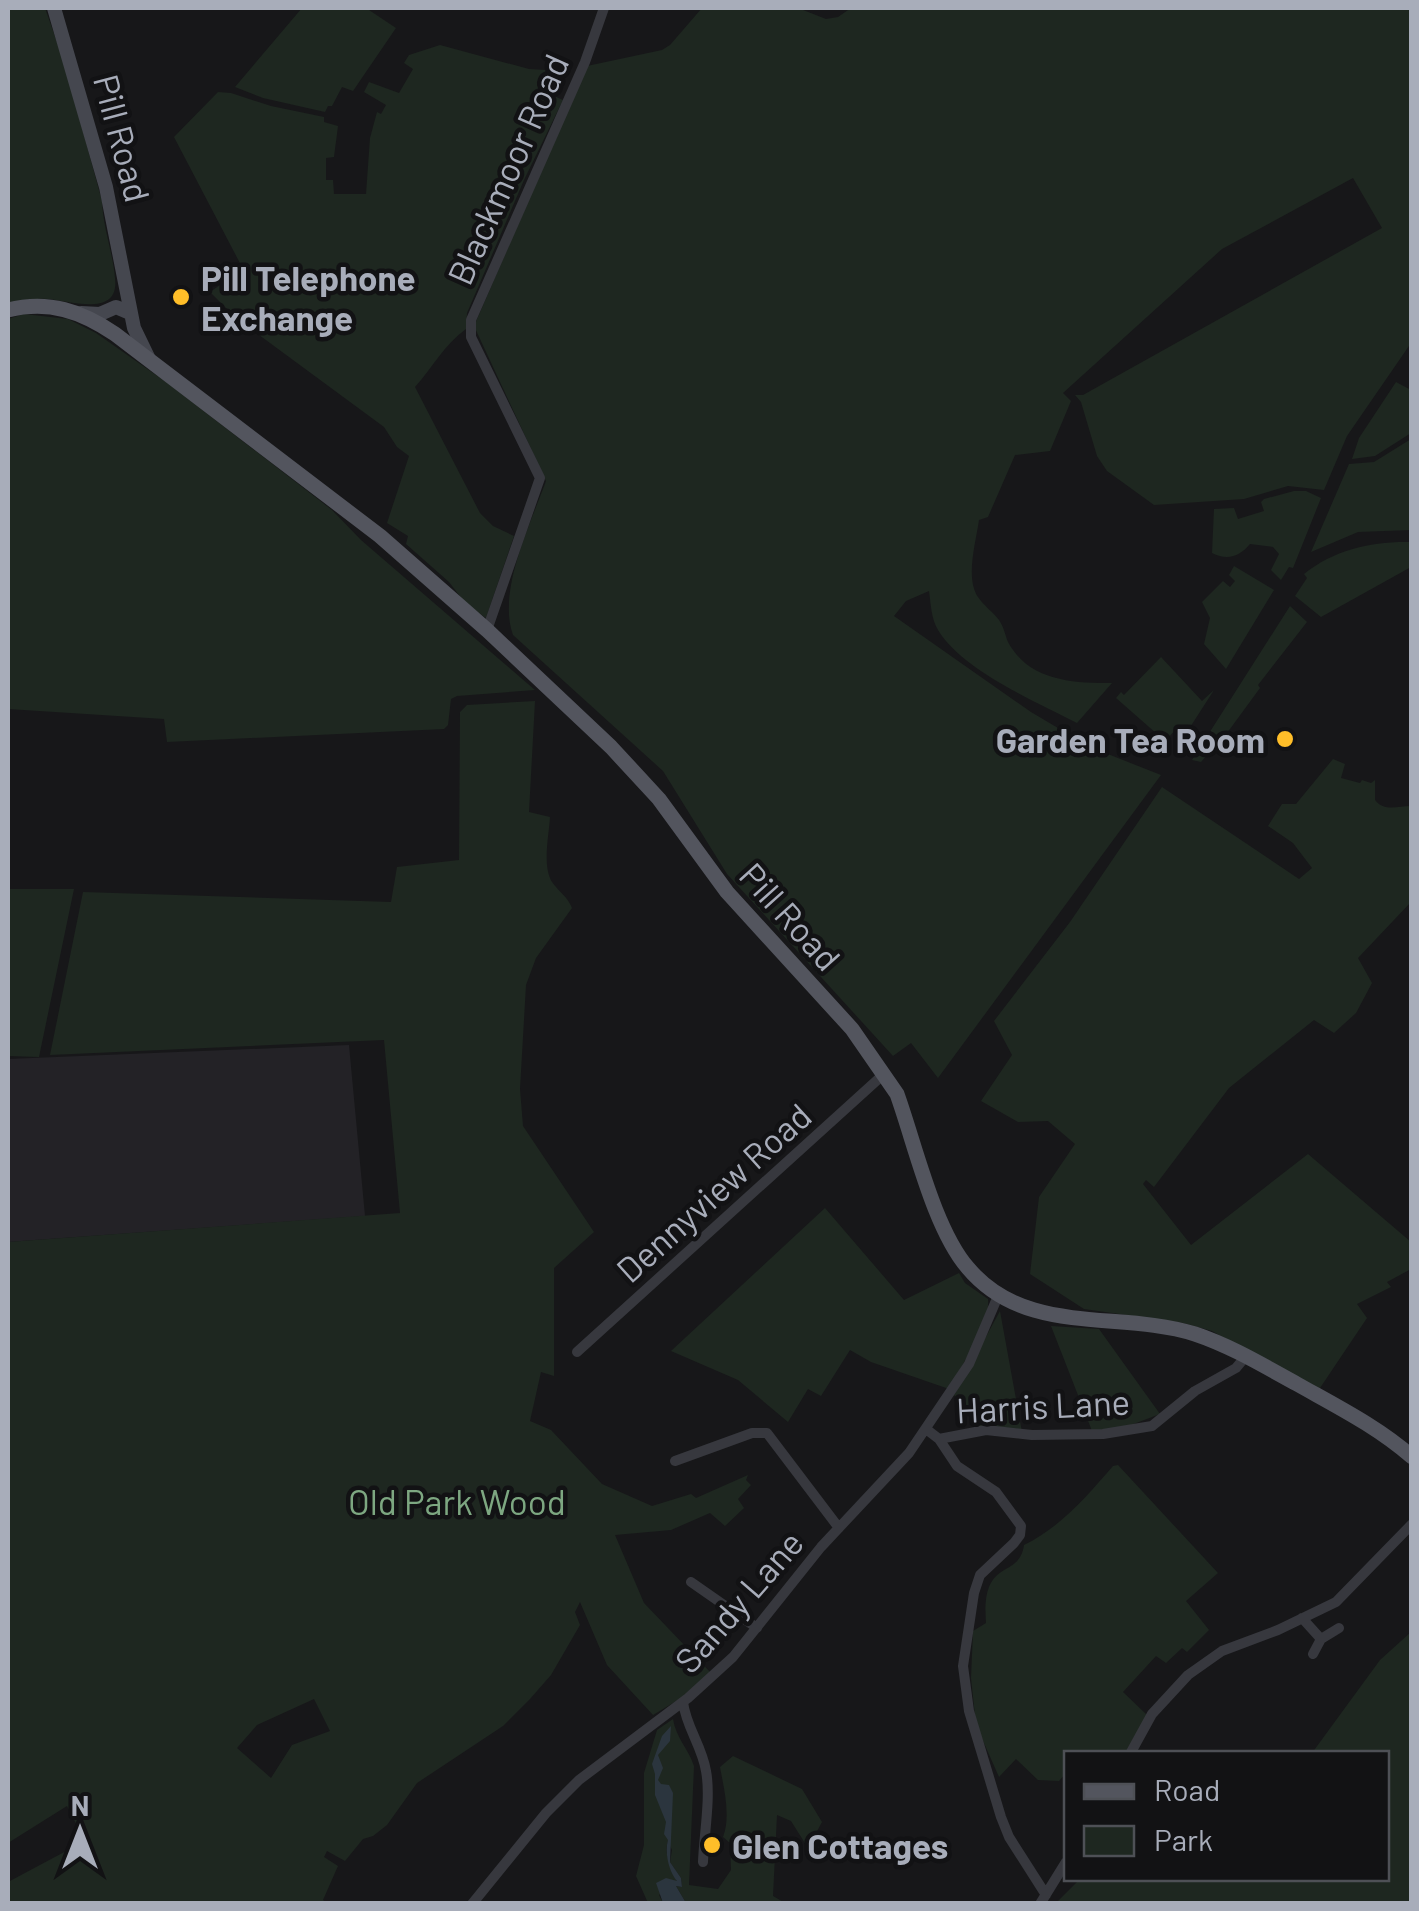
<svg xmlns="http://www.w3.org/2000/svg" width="1419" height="1911" viewBox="0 0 1419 1911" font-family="Barlow,sans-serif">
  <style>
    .built { fill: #232226 }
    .green { fill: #1e2720; fill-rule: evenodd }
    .water { fill: #2b353e }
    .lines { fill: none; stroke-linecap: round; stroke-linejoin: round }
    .street { stroke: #37383e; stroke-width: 10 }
    .secondary { stroke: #45474f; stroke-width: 14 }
    .primary { stroke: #53555e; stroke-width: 15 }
    .poi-dot { fill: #ffbe29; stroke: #121214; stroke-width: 4 }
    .labels { text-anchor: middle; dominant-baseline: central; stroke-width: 9; stroke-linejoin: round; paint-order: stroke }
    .street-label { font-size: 35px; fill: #a8adba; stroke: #121214 }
    .poi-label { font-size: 35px; font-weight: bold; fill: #a8adba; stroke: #121214; text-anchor: start }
    .park-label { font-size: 35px; fill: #7da781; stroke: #121214 }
  </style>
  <rect width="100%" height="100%" fill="#171719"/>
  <path class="built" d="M349,1045l16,171 -357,26v-183z"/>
  <path class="green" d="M8,8h37l19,54 38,139c1,27 11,52 13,77 5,41 -47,22 -68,21 -14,-1 -27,2 -39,5z
    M302,8h64l30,20 -43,63 -11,-4 -10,19h-4l-3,6 -62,-14 -28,-11z
    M702,8h96l28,11 12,-2 13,-9h560v335l-64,93 -23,54 -36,-4 -44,13 -90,6 -47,-34 -10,-15 -16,-54 -6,-7h8l299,-167 -29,-50 -131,71 -159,144 8,8 -21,50 -35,4 -27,62 -9,3c-3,22 -14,58 -1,77 6,9 15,15 21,23 5,7 6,15 9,22 21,39 65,41 104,41l-35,40c-41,-21 -115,-53 -139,-93 -7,-12 -7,-25 -9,-39l-23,10 -12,15 137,96 59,35 71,28 -223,303 -27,-35 -18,13 -166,-182 -64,-103 -150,-136c-16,-44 18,-112 33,-154l-72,-155 113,-260 75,-16 8,-5z
    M440,45l89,24 17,1 -8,19 25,11 -39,80 -57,133 -1,16c-22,16 -33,38 -51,58l65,126 13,13 21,10 -28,82 -20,-14 -17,-22 -43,-38 2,-8 -21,-13 22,-67 -12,-9 -13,-20 -148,-109 -26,-26 33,-23 -69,-132 44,-45 13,1 40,13 53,11v5l14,4 -4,31 -8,1v22h7l1,14h32l4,-56 7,-26 4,2 5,-9 -22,-13 5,-10 30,11 14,-24 -9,-6 5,-8z
    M24,314l44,5 28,14 70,49 166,128 29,30 174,150 -78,6 -6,3 -3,26 -4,4 -277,13 -3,-23 -156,-10v-390z
    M1396,382l15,8v43l-36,23 -23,3 7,-21z
    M1411,439v91l-53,2 -47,20 38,-88 25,-2z
    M1294,491h12l15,7 -28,70 -4,-1 -8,13 -10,-10 8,-16 -6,-7 -23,-3c-10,12 -22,17 -38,9l2,-44 20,-1 4,11 26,-8 -3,-9 3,-3z
    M1411,542v25l-90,50 -26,-21 12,-18 -3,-4c31,-25 69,-33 107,-32z
    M1234,566l40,24 -48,79 -22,-25 6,-26 -8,-16 21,-21 7,6 5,-6 -6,-6z
    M1290,606l17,16 -49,63 2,3 -30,41 -29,33 -9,-2z
    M1161,657l41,44 12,-11 -27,42 -7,-7 -15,16 -49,-43 5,-6 3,3z
    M535,701l-6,111 21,5c-1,19 -8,48 2,65 7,10 16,15 20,26l-36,50 -10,27 -6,104 3,37 71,106 -40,36v108l-13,-4 -11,49 21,9 51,54 50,22 39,-12 5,4 52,-23 -2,5 5,5 -13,14 6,9 -19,18 -15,-13 -39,17 -56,5 29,68 67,70 -28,24 -30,18 -46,-50 -27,-63 -5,10 5,13 -29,50 -21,24 -27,27 -86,57 -30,42 -14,11 -10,3 -18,22 -18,-10 -3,6 14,9 -15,34 4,3h-319v-21l77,-41 -18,-35 -59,37v-601l392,-29 -16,-173 -334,15 33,-163 308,10 6,-35 62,-7 1,-148 7,-7zM314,1699l16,32 -38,14 -21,33 -34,-30 20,-23z
    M1333,759l12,5 -4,14 19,5 2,-3 9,3 4,-3v20c9,12 23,6 36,6v96l-53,56 14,25 -16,30 -22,20 -20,-13 -85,68 -75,99 -8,-7 -3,4 48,61 117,-91 103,88v27l-24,13 4,5 -34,17 10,14 -49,73 -106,-60 -29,-8 -99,-14 -54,-35 9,-77 36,-53 -27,-23 -30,1 -37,-21 31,-46 -18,-34 76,-99 92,-135 137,92 13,-11 -19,-25 -25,-17 14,-22h14z
    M8,889h66l-35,168 -31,-1z
    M825,1208l79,92 55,-27 6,10 23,16c3,25 -28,68 -39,90l-78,-27 -21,-12 -29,46 -13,-7 -20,33 -50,-42 -67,-29z
    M1000,1311l22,121 -42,-3 -26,-34z
    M1051,1326l48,3 61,85 -37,14 -31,3z
    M1118,1465l100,108 -32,28 23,29 -22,22 -5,-4 -16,15 -10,-7 -33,36 24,23 -22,38 -59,1v19l-7,8 -21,-1 -22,-21 -17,18 -23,-52 -5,-47 2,-47 13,-8c-5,-68 33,-42 38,-78 37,-18 63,-49 89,-79z
    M1411,1632v271h-355l24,-24 306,-1v-124l-74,-1 68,-93z
    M673,1719c3,19 15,29 21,47l-5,119 29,4 13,-19 -1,-27 -7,-6c8,-21 1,-48 -3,-70l13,-11 69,33 20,33 -14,26 -17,-27 -14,-6 -4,81 12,7h-99l-10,-17 6,1 -1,-9 -11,-16 2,-12 -4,-9c-5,16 5,26 9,40l-18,14 4,8h-15l-12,-27 8,-31v-72l13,-43z"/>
  <path class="water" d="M671,1726l-1,15 -12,14 5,13 -5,12 3,4 8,1 4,8 -3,69 11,16 1,9 -6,-1 10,17h-23l-7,-20 10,-5 11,3c-7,-8 -13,-27 -9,-41l-4,-6 2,-12 -11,-27v-21l-3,-10 10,-28z"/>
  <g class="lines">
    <path class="street" d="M487,630l53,-152 -69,-141v-17l114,-258 19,-54
      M577,1352l308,-279
      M926,1429l13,10 18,27 39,26 25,34 -1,9 -6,8 -34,32 -6,18 -11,73 6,45 32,106 8,20 37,58
      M939,1439l47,-9 46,5 71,-1 49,-8 43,-35 41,-23 10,-12
      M675,1461l77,-28h15l72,95
      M691,1582l66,46
      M1302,1618l19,21
      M1313,1654l8,-15 18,-11
      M683,1702c3,25 19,44 23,69 5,26 -2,63 -3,91
      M1130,1754l22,-40 36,-39 34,-24 56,-21 58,-28 76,-78
      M472,1904l74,-91 33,-33 109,-82 45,-41 88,-110 88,-94 60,-89 29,-68
      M1040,1904l26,-42"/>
    <path class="secondary" d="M54,8l52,179 28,141 15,31
      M81,313l19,1 16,-7 14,6"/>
    <path class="primary" d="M8,310c41,-10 73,1 107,24l265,202 107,94 124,117 48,52 68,93 125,137 45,65c18,50 37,135 71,174 58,69 150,42 227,66 36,12 69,32 102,50 39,22 81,43 115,73"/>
  </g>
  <g class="poi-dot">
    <circle cx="181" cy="297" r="10"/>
    <circle cx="1285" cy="739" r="10"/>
    <circle cx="712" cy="1845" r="10"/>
  </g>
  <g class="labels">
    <g class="street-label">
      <text transform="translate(123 138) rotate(75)">Pill Road</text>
      <text transform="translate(507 169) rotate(-66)">Blackmoor Road</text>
      <text transform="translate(791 916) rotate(48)">Pill Road</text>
      <text transform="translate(713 1192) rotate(-42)">Dennyview Road</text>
      <text transform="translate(1043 1405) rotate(-3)">Harris Lane</text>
      <text transform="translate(738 1601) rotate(-49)">Sandy Lane</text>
    </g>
    <g class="poi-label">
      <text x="201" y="277">Pill Telephone<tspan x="201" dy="40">Exchange</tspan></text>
      <text x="1265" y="739" text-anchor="end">Garden Tea Room</text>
      <text x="732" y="1845">Glen Cottages</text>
    </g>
    <g class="park-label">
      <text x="457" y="1501">Old Park Wood</text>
    </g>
  </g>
  <rect width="1419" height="1911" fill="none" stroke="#a8adba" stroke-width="20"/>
  <rect x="1064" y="1751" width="325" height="130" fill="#121214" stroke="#4e5056" stroke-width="2.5"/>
  <rect x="1084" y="1784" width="50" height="15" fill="#53555e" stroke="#4e5056" stroke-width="2.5"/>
  <text x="1154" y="1801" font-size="30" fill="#a8adba">Road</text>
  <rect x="1084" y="1826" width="50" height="30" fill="#1e2720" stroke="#4e5056" stroke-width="2.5"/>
  <text x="1154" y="1851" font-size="30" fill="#a8adba">Park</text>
  <g transform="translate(80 1831)" stroke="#121214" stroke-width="8" paint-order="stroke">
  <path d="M0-8L18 38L0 25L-18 38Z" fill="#a8adba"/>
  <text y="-15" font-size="28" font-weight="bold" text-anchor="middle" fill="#a8adba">N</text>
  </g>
</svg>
